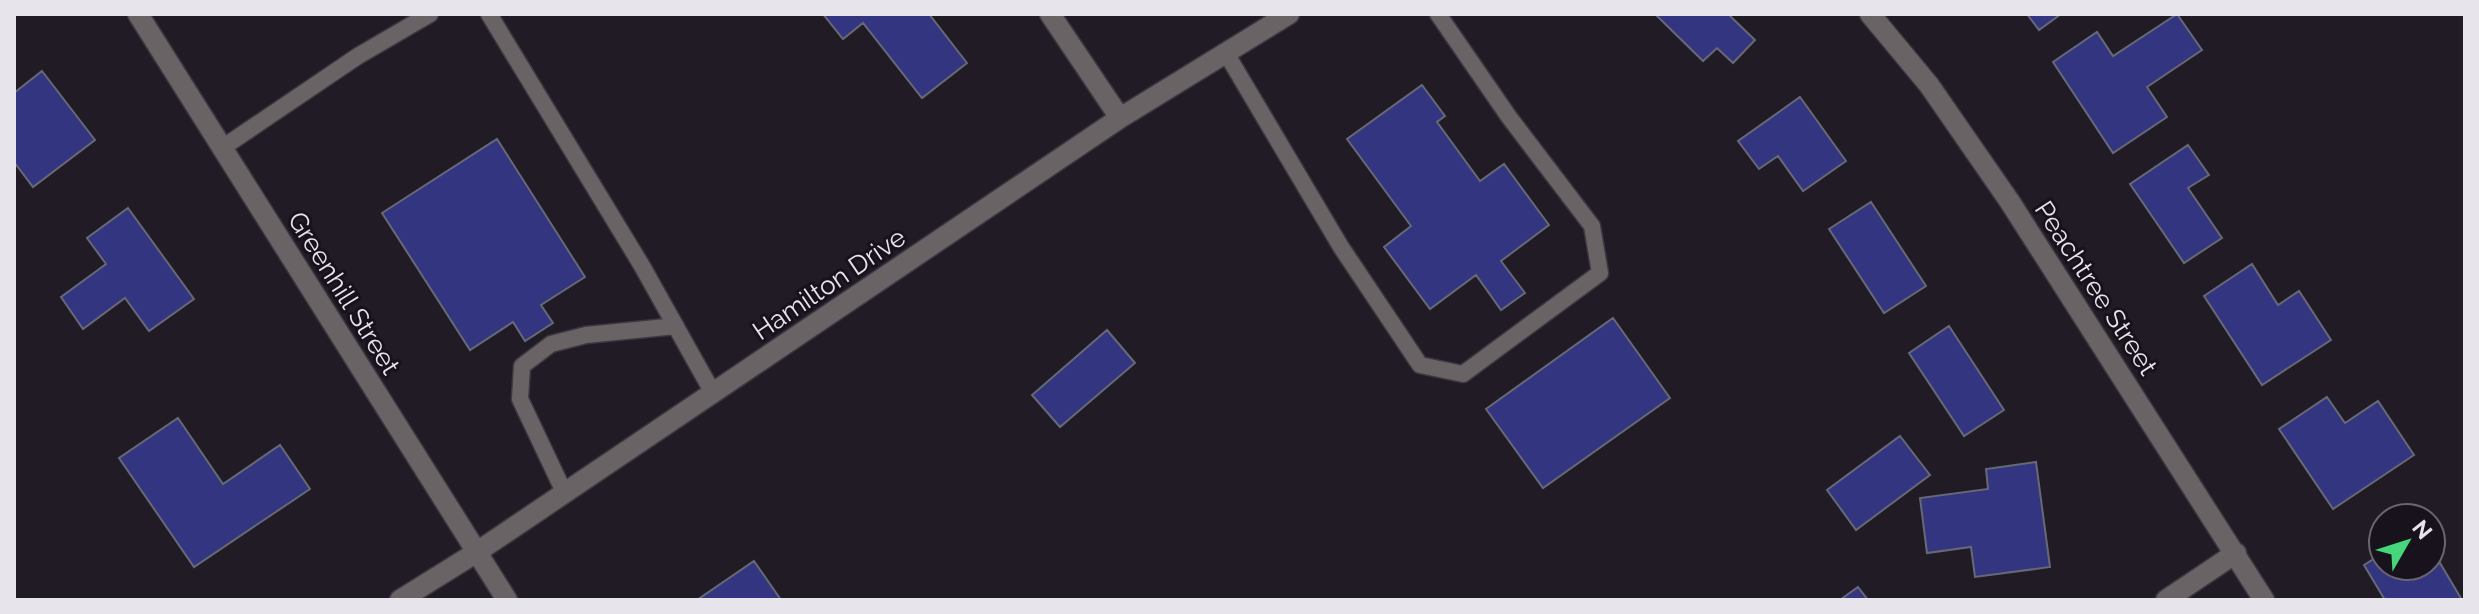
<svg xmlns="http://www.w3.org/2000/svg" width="2479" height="614" viewBox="0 0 2479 614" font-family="Raleway,sans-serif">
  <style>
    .building { fill: #333581; stroke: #666975; stroke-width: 2 }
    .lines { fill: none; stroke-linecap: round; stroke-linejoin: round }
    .service-casing { stroke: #3c3740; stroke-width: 19 }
    .minor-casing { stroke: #3c3740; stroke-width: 23 }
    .service { stroke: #696366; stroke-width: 16 }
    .minor { stroke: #696366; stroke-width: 20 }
    .labels { text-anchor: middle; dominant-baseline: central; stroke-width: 6; stroke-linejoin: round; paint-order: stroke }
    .street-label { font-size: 26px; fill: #e7e4eb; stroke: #17121b }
  </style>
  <rect width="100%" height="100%" fill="#201b24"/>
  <path class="building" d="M823,14h106l38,49 -45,35 -59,-75 -20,16z
    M1655,14h73l27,26 -22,23 -16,-15 -14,13z
    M2027,14h34l-22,16z
    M2177,14l25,36 -55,37 20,30 -54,36 -60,-91 44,-30 16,24z
    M42,71l53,69 -62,47 -19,-25v-69z
    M1422,85l23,31 -8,6 43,59 24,-17 45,61 -48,36 24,32 -24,17 -25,-35 -46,34 -46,-62 27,-21 -64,-87z
    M1800,97l46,64 -43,30 -25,-35 -19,13 -21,-28z
    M497,139l88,138 -44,28 12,18 -28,18 -12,-19 -43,28 -88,-137z
    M2188,145l21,30 -21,13 34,50 -38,25 -54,-79z
    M1871,202l55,84 -42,27 -55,-84z
    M128,208l66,91 -45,32 -24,-33 -42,31 -22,-32 45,-33 -19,-26z
    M2252,264l26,41 21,-14 32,49 -69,45 -58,-89z
    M1613,318l57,80 -127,90 -57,-79z
    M1949,326l55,84 -40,26 -55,-83z
    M1107,330l28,33 -75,64 -28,-32z
    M2327,397l18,26 33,-22 36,54 -81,54 -54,-80z
    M178,418l45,66 57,-39 30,44 -116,78 -75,-109z
    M1900,436l30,39 -74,55 -29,-40z
    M2036,462l14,105 -75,10 -4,-30 -44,6 -7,-55 68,-9 -2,-20z
    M2383,553v13h40l3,6 14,-9 22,37h-77l-21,-35z
    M754,561l27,39h-84z
    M1858,587l10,13h-28z"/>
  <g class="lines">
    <defs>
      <path id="service" d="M489,14l153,252 71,127
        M1226,53l115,194 79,118 43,9 137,-101 -8,-47 -83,-109 -71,-103
        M222,148l136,-92 72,-42
        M565,494l-45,-95 2,-33 29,-22 35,-9 90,-9"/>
      <path id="minor" d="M138,14l369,586
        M1050,14l70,104
        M1870,14l59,71 81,117 254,398
        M400,600l77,-48 643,-434 169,-104
        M2166,600l70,-47"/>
    </defs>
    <use href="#service" class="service-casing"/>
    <use href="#minor" class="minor-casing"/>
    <use href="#service" class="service"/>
    <use href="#minor" class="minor"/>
  </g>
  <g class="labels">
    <g class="street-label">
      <text transform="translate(829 284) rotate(-34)">Hamilton Drive</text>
      <text transform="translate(2096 288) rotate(57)">Peachtree Street</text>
      <text transform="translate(344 293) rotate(58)">Greenhill Street</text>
    </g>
  </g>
  <rect width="2479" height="614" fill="none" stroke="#e7e4eb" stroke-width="32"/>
  <g transform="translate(2407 542) rotate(51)"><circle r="38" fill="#17121b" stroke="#6a666e" stroke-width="2"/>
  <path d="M0-6L14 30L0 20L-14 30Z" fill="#45d77a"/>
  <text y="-12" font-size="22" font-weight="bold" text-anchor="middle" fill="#e7e4eb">N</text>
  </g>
</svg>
